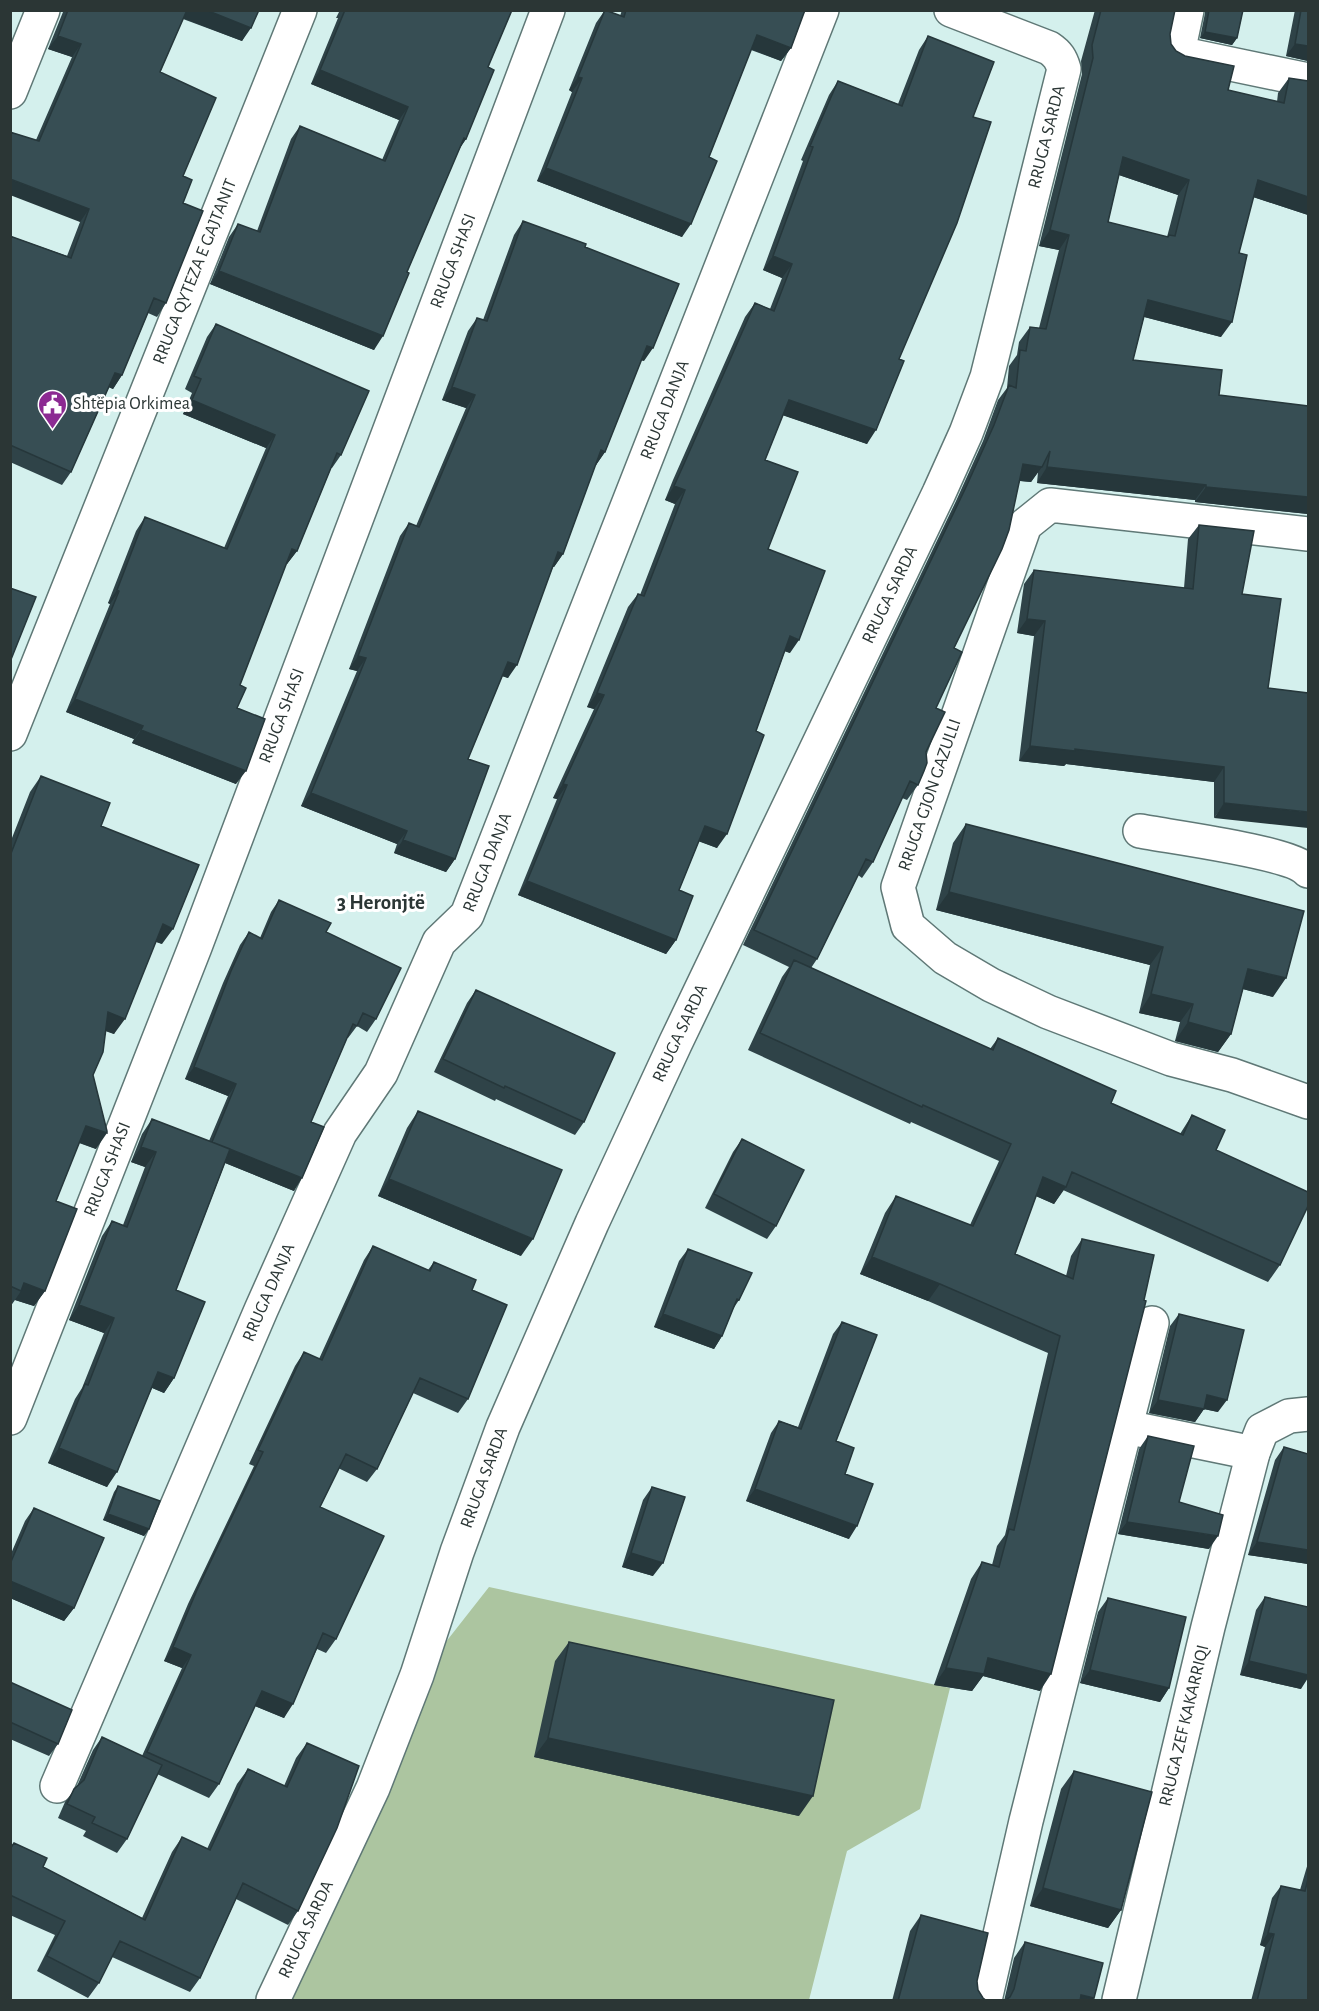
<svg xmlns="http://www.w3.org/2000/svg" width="1319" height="2011" viewBox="0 0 1319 2011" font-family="'Alegreya Sans',sans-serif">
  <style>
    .green { fill: #acc5a0 }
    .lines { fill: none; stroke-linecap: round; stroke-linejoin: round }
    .street-casing { stroke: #5f7876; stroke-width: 36 }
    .street { stroke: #fff; stroke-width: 33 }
    .wall { fill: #2f4348; fill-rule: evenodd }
    .shaded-wall { fill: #26373b }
    .building { fill: #374e54; stroke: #26373b; stroke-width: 1.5; fill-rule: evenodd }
    .labels { text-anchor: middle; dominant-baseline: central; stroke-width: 6; stroke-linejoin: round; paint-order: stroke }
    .street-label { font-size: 18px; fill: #2b3635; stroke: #fff }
    .poi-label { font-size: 18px; fill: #2b3635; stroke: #fff; text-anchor: start }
    .quarter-label { font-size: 21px; font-weight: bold; fill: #2b3635; stroke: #fff }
  </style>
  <rect width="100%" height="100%" fill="#d4f0ed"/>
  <path class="green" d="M489,1587l461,101 -30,121 -73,42 -38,149h-525l154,-348z"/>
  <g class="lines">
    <defs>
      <g id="street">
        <path d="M1187,10l-9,43 130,27"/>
        <path d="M10,92l33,-82"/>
        <path d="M1308,534l-258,-29 -25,20 -127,362 10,39 37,32 46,27 57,27 123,47 61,16 76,27"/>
        <path id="s1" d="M10,734l290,-724"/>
        <path d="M1140,831c31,6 151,21 168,40"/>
        <path id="s2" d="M10,1418l185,-471 353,-937"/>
        <path d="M1126,1427l127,26"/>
        <path id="s3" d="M57,1786l204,-476 79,-177 41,-60 58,-131 28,-27 355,-905"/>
        <path id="s4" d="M273,2000l100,-212 44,-113 40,-123 46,-125 89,-204 83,-179 264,-551 27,-60 21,-56 77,-308c-3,-10 -6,-15 -15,-21l-98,-38"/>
        <path d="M985,2000l41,-179 126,-498"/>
        <path id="s5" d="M1119,2000l89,-373 45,-174 9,-23 27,-14 19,-2"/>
      </g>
    </defs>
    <use href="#street" class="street-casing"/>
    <use href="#street" class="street"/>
  </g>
  <path class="wall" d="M62,10h197l-17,31 -59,-22 -23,53 23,104v27l-17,100 -9,14 -9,-4 -26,62 -9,14 -4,-2 -38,85 -9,13 -52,-23v-226l57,20 13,-34 -44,-82 36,-83 -24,-8 15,-37z
    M340,10h172l-24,57 -22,72 -8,12 -84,199 -164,-66 19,-47 9,-13 19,7 34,-92 9,-13 82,34 17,-40 -88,-36 27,-66h-2z
    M605,10l15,6 2,-6h183l-14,38 -10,13 -30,-11 -42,107 -27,80 -145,-56 35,-89 -3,-2 27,-67z
    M1095,10h80l-5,24 1,10 5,7 52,39 49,12 1,-9 11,-15 19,3v134l-55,-18 -14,56 -18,84 -77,-20 -11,43 86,35 89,11v108l-113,-12v-2l-158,-17 1,-11 -7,10 -11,-1 -66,167 -18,60 -18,77 -11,15 -5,-2 -29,64 -11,16 -4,-3 -41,84 -6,9 179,81 8,-11 113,65 69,31 12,-19 24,35 64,115 -12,17 -205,-92 -9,14 -18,-8 -21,58 51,22 5,-20 11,-17 -42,452 -57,-15 -11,15 -38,-6 37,-106 11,-17 10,3 5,-19 8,-11 43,-182 -120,-52 -68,-27 25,-61 11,-17 74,29 29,-64 -88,-39 -1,2 -162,-74 34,-73 7,-10 -46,-22 213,-444 27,-60 15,-41 9,-12 2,-22 8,-11 2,-13 11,-15 9,1 20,-78 -20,-4 43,-172 -1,-13zM1119,175l59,20 -11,42 -59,-15z
    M1205,10h38l-6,28 -5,7 -32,-7 5,-25z
    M1295,10h13v51l-22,-5z
    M928,36l45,81 -74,242 -32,85 -84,-29 -18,45 3,89 22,104 -5,-2 -29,80 -39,117 -18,-7 -20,49 -3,50 -10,14 -148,-59 39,-96 -4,-1 41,-89 -7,-2 41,-100 10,-13 2,1 35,-91 -10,-4 8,-20 72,-163 10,-14 15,6 12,-31 -19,-8 40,-109 -2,-1 28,-65 9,-14 60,23 21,-54z
    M523,221l62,26 59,114 -3,-1 -36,92 -9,13h-1l-32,89 -9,13h-1l-45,111 -6,-2 -34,83 -13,100 -9,13 -52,-19 3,-9 -96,-38 56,-135 -8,-2 51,-133 9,-13 7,3 50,-118 -24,-8 26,-69 9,-13 6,2 31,-85z
    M216,324l125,131 -9,13h-1l-34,83 -10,13 -1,-1 -46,122 -3,23 -1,76 -104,-41 2,-4 -68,-27 44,-108 -2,-1 28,-72 9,-14 79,31 42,-100 -83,-34 9,-21 -7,-4 22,-52z
    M1199,525l43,69 26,94 40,5 -94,125v-36l-148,-18 -2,2 -45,-5 15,-125 -17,-3 7,-49 10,-14 150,18 4,-49z
    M41,776l60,50 61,118 -6,-2 -42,92 -9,-3 -12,44 3,74 -17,-6 -23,58 -11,90 -11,15 -19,-6 -5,7v-464l20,-51z
    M966,824l307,173 -30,-8 -12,45 -13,18 -43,-11 5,-19 -41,-9 11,-48 -214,-55 17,-67z
    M279,900l47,32 50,87 -9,13 -10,-6 -9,12h-1l-36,84 -17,69 -69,-28 -49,127 -2,88 -10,15 -12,-5 -45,99 -59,-24 27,-64 7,-11 22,-55 -35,-13 33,-84 10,-15 11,4 22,-58 -14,-5 11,-28 10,-15 57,22 19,-45 -43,-17 38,-96 17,-38 9,-13 11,6 11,-26z
    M476,990l108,132 -9,13 -79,-36 -1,2 -61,-29 33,-69z
    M418,1111l103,145 -143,-60 29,-68z
    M742,1139l34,87 -9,13 -62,-31 28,-56z
    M373,1246l55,24 6,-8 38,28 -4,109 -10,14 -45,-20 -36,76 -10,13 -29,-14 -18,39 16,132 -10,14 -9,-4 -33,69 -29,-12 -36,78 -10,14 -52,-24 -30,65 -10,14 -34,-17 3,-5 -28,-13 7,-16 12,-16 16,-36 9,-13 40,19 40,-88 -18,-7 24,-57 66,-138 -5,-2 46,-98 9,-14 15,7 45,-99z
    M688,1249l51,51 -6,9 -11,27 -8,13 -60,-22 25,-66z
    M1179,1314l39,98 -14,-3 -9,13 -46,-9 21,-87z
    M842,1322l-6,119 13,98 -103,-38 25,-68 8,-12 19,6 35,-93z
    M1148,1436l31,66 30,47 -91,-15 21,-85z
    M1284,1447l24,7v110l-60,-9 27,-95z
    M118,1486l31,43 -5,7 -41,-16 11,-28z
    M652,1487l1,89 -31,-9 21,-67z
    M34,1508l40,100 -10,13 -54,-23v-42l15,-35z
    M1265,1597l36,92 -61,-14 16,-65z
    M1108,1598l61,90 -9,14 -80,-19 18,-71z
    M569,1642l230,174 -265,-59 21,-96z
    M10,1682l48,62 -9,12 -39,-17z
    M307,1743l-9,168 -10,14 -52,-26 -36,79 -10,14 -78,-35 -13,26 -11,15 -51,-27 18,-36 -45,-20v-68l4,-4 29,24 99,51 30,-66 10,-15 25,12 30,-65 11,-15 36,17 12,-28z
    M1074,1771l47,139 -13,18 -78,-22 31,-117z
    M1308,1863v138h-57l14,-54 -5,-2 12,-47 9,-12 19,4z
    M921,1915l56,66 1,9 5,8 4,3h-95l18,-70z
    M1025,1942l69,56 -2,3h-88l10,-43z"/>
  <path class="shaded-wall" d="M185,10h21l45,18 -9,13 -62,-24z
    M1205,32l32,6 -5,7 -32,-7z
    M757,35l34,13 -10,13 -33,-13z
    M58,36l23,8 -9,13 -24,-8z
    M1295,44l13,2v15l-22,-5z
    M320,70l88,37 -9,13 -88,-36z
    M578,77l4,1 -10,14 -3,-2z
    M464,138l2,1 -9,13z
    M1123,157l66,23 -11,15 -65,-22z
    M546,168l145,56 -9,13 -145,-56z
    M10,179l79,30 -9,13 -70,-27z
    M1258,180l50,17v18l-61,-20z
    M1050,230l19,5 -10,15 -20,-4z
    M773,256l19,8 -10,14 -19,-8z
    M219,271l164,65 -9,14 -164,-66z
    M1148,300l84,22 -11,15 -84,-22z
    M647,346l6,2 -9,13 -6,-2z
    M115,373l7,2 -9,14 -7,-3z
    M452,387l23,8 -9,13 -24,-8z
    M192,400l83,35 -9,13 -83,-34z
    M789,400l87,30 -9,14 -88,-30z
    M601,450l4,2 -9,13 -5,-2z
    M1023,464l19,3 -11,15 -19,-2z
    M1047,467l159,18 -11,15 -158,-17z
    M674,486l11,4 -10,14 -10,-4z
    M1206,487l102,10v17l-113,-12z
    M292,549l5,2 -10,13 -5,-2z
    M558,552l5,2 -9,13 -5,-2z
    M117,590l2,1 -9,13 -2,-1z
    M1027,619l18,2 -11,15 -17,-3z
    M790,636l9,4 -9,13 -9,-3z
    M358,656l8,2 -9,13 -8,-2z
    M508,662l9,3 -9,13 -9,-3z
    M597,693l7,2 -10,14 -7,-2z
    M75,699l68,27 -9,13 -68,-27z
    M141,730l105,41 -10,13 -104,-41z
    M1030,746l45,3 149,18 -10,15 -148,-18 -2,2 -45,-5z
    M563,784l4,1 -10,14 -4,-1z
    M311,793l96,38 -10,13 -96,-38z
    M1224,803l84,9v16l-94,-10z
    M705,826l22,8 -10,14 -22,-8z
    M403,840l52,19 -9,13 -52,-19z
    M527,881l149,59 -10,14 -148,-59z
    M949,892l214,55 -13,18 -214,-55z
    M163,924l10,5 -11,15 -10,-4z
    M1248,969l38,9 -13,19 -38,-10z
    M1151,994l42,10 -13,18 -41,-9z
    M108,1012l17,7 -11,15 -17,-7z
    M1188,1022l43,12 -13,18 -43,-11z
    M194,1067l42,17 -8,12 -43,-17z
    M86,1126l21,7 -11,16 -21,-8z
    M212,1142l90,36 -8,13 -91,-37z
    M141,1147l15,5 -11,15 -14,-5z
    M1043,1177l23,10 -12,17 -23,-10z
    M389,1179l144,60 -12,17 -143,-60z
    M872,1257l68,27 -12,17 -68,-27z
    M24,1283l21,8 -11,15 -19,-6 6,-9z
    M79,1305l35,13 -10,15 -35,-13z
    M663,1314l59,22 -8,13 -60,-22z
    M158,1372l16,6 -10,15 -16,-7z
    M1207,1395l20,5 -9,12 -19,-4z
    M1158,1400l46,9 -9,13 -46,-9z
    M59,1448l58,24 -10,15 -59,-24z
    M755,1489l102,37 -8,13 -103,-38z
    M108,1514l41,15 -5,7 -41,-16z
    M1127,1522l91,14 -9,13 -91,-15z
    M1257,1542l51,8v14l-60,-9z
    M631,1553l32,10 -10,13 -31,-9z
    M10,1581l64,27 -10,13 -54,-23z
    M173,1647l18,8 -9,13 -18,-7z
    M988,1658l63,16 -11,17 -57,-15 -11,15 -38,-6 12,-17z
    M1249,1661l59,14v3l-7,11 -61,-14z
    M1090,1670l79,18 -9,14 -80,-19z
    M262,1691l31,13 -9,14 -32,-13z
    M548,1738l265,58 -14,20 -265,-59z
    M1043,1888l78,22 -13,18 -78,-22z
    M1268,1933l6,1 -9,13 -5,-2z
    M1081,1995l13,3 -2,3h-15z"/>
  <path class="building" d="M68,10h119l-27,62 56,26 -33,78 9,4 -9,23 20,8 -37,92 -12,-5 -32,77 -7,-2 -44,99 -61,-27v-209l61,22 18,-49 -79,-30v-47l29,9 42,-97 -23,-8z
    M206,10h53l-8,18z
    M345,10h167l-24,57 6,3 -28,69 -2,-1 -57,134 2,1 -26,63 -164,-65 19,-47 22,8 40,-106 85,35 23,-54 -88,-37z
    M605,10l19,7 2,-7h179l-14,38 -34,-13 -48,122 8,4 -26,63 -145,-56 36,-90 -4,-1z
    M1101,10h74l-5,24 1,10 5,7 9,5 49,10 -6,24 56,13 5,-25 19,3v116l-50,-17 -19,73 8,2 -15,67 -84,-22 -15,60 89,10 -3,25 89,11v91l-102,-10v-2l-159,-18 3,-16 -8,16 -19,-3 -14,66 -7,19 -48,99 8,4 -26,56 9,4 -19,40 1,11 -3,8 -6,14 -8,-4 -37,81 -7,-3 -49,100 -63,-29 213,-445 27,-60 15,-40 7,3 4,-38 6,1 4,-24 16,2 23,-94 -19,-5 43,-172 -1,-13zM1123,157l66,23 -14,56 -6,-1 -1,2 -60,-15z
    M1209,10h34l-6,28 -32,-6z
    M1301,10h7v36l-13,-2z
    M928,36l66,26 -21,55 18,5 -34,101 -58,136 5,2 -28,69 -87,-30 -24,60 33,12 -30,77 57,22 -26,69 -9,-4 -34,95 8,4 -37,99 -22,-8 -26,64 14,6 -17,44 -149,-59 40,-96 -4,-1 41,-89 -7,-2 41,-99 6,2 41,-106 -11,-4 9,-20 72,-163 19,8 18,-47 -19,-8 40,-109 -3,-1 28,-65 64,25z
    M523,221l63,23 -1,3 94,37 -26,64 -6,-2 -42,106 -4,-2 -38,104 -5,-2 -41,113 -9,-3 -40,97 21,7 -34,93 -52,-19 4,-9 -96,-38 55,-135 -8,-2 51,-133 10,4 56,-132 -23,-8 25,-69 10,3z
    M216,324l153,67 -28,64 -4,-2 -40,98 -5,-2 -52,136 6,3 -9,20 28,11 -19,52 -105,-41 2,-4 -68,-27 44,-108 -2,-1 28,-73 82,32 48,-114 -83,-35 9,-21 -7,-3z
    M1199,525l55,6 -12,63 39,5 -13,89 40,5v119l-84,-9v-36l-149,-18v2l-45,-5 15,-125 -18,-2 7,-49 159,19z
    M10,588l26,9 -26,65z
    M41,776l69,27 -9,23 98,39 -26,64 -10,-5 -38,95 -17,-7 -5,40 -10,23 14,56v2l-21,-7 -30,75 21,8 -32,82 -21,-8 -3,8 -11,-5v-430z
    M966,824l338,87 -18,67 -38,-9 -17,65 -43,-12 5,-18 -42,-10 12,-47 -214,-55z
    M279,900l52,23 -5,9 75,36 -25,51 -13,-6 -6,13 -4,-2 -42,98 13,5 -22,51 -90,-36 24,-58 -42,-17 37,-96 18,-39 13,7z
    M794,960l199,90 5,-12 118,53 -5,12 72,32 9,-20 33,15 -9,20 92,42v14l-28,59 -208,-93 -6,15 -23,-10 -28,77 58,25 9,-40 72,16 -10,45 2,1 -95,373 -63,-16 -4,16 -38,-6 36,-106 17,5 10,-38 5,1 46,-194 -120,-52 -68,-27 24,-61 77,30 38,-82 -88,-39 -1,2 -162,-74z
    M476,990l139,63 -31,69 -79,-36 -1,2 -61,-29z
    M418,1111l144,59 -29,69 -144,-60z
    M152,1119l78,30 -54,141 29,12 -31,76 -16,-6 -41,100 -58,-24 26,-64 3,1 26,-67 -35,-13 33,-84 15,6 29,-75 -15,-5z
    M742,1139l62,31 -28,56 -62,-32z
    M373,1246l57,25 4,-9 42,18 -4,10 35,15 -39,94 -48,-21 -43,91 -31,-15 -26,53 64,29 -48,103 -13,-6 -30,71 -31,-13 -43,93 -72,-32 44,-97 -18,-8 24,-57 66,-138 -5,-2 46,-98 18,8z
    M688,1249l64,24 -13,27 -2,-1 -15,37 -59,-22z
    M1179,1314l65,16 -17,70 -20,-5 -3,14 -46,-9z
    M842,1322l35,13 -41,106 18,7 -9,26 28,10 -16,42 -102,-37 24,-68 22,8z
    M1148,1436l46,10 -15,56 44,13 -5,21 -91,-14z
    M1284,1447l24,7v96l-51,-8z
    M118,1486l42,15 -11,28 -41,-15z
    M652,1487l33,10 -22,66 -32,-10z
    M34,1508l70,30 -30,70 -64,-27v-17z
    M1265,1597l43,10v68l-59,-14z
    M1108,1598l78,19 -17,71 -79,-18z
    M569,1642l265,58 -21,96 -265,-58z
    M10,1682l62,28 -14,34 -48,-22z
    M102,1737l60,28 -35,74 -35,-16 3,-6 -28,-13 7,-15 10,-9z
    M307,1743l52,23 -22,62 -39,83 -55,-28 -43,95 -80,-37 -21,42 -52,-27 18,-35 -55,-26v-46l4,-6 33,15 -4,9 102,53 37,-83 28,13 38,-81 39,18z
    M1074,1771l78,21 -31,118 -78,-22z
    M1308,1879v122h-51l17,-67 -6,-1 13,-47 24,5z
    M921,1915l67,18 -11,48 1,9 5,8 4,3h-89z
    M1025,1942l78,21 -9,35 -13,-3 -1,6h-76l6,-4 4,-8z"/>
  <defs>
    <symbol id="civic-pin" viewBox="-11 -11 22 30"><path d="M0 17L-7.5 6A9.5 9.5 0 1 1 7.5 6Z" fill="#8c2a92" stroke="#fff"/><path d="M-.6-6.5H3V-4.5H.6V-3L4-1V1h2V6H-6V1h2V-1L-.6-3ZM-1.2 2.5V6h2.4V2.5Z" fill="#fff"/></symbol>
  </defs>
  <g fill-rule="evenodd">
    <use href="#civic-pin" x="36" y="388" width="33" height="45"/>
  </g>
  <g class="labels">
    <g class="street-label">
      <text stroke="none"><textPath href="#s4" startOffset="2022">RRUGA SARDA</textPath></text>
      <text stroke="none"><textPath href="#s2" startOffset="1239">RRUGA SHASI</textPath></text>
      <text stroke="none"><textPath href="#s1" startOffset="498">RRUGA QYTEZA E GAJTANIT</textPath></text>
      <text stroke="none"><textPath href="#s3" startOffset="1509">RRUGA DANJA</textPath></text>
      <text stroke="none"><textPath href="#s4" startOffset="1536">RRUGA SARDA</textPath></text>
      <text stroke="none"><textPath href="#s2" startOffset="753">RRUGA SHASI</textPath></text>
      <text transform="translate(930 795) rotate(-71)">RRUGA GJON GAZULLI</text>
      <text stroke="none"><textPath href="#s3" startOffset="1023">RRUGA DANJA</textPath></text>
      <text stroke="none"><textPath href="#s4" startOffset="1050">RRUGA SARDA</textPath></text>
      <text stroke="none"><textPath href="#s2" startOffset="267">RRUGA SHASI</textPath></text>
      <text stroke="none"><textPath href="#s3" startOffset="537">RRUGA DANJA</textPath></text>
      <text stroke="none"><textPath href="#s4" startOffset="564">RRUGA SARDA</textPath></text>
      <text stroke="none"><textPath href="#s5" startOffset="282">RRUGA ZEF KAKARRIQI</textPath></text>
      <text stroke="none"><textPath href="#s4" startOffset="78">RRUGA SARDA</textPath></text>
    </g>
    <g class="poi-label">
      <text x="73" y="404">Shtëpia Orkimea</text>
    </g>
    <g class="quarter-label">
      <text x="381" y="902">3 Heronjtë</text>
    </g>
  </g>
  <rect width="1319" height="2011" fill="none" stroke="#2b3635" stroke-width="24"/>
</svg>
